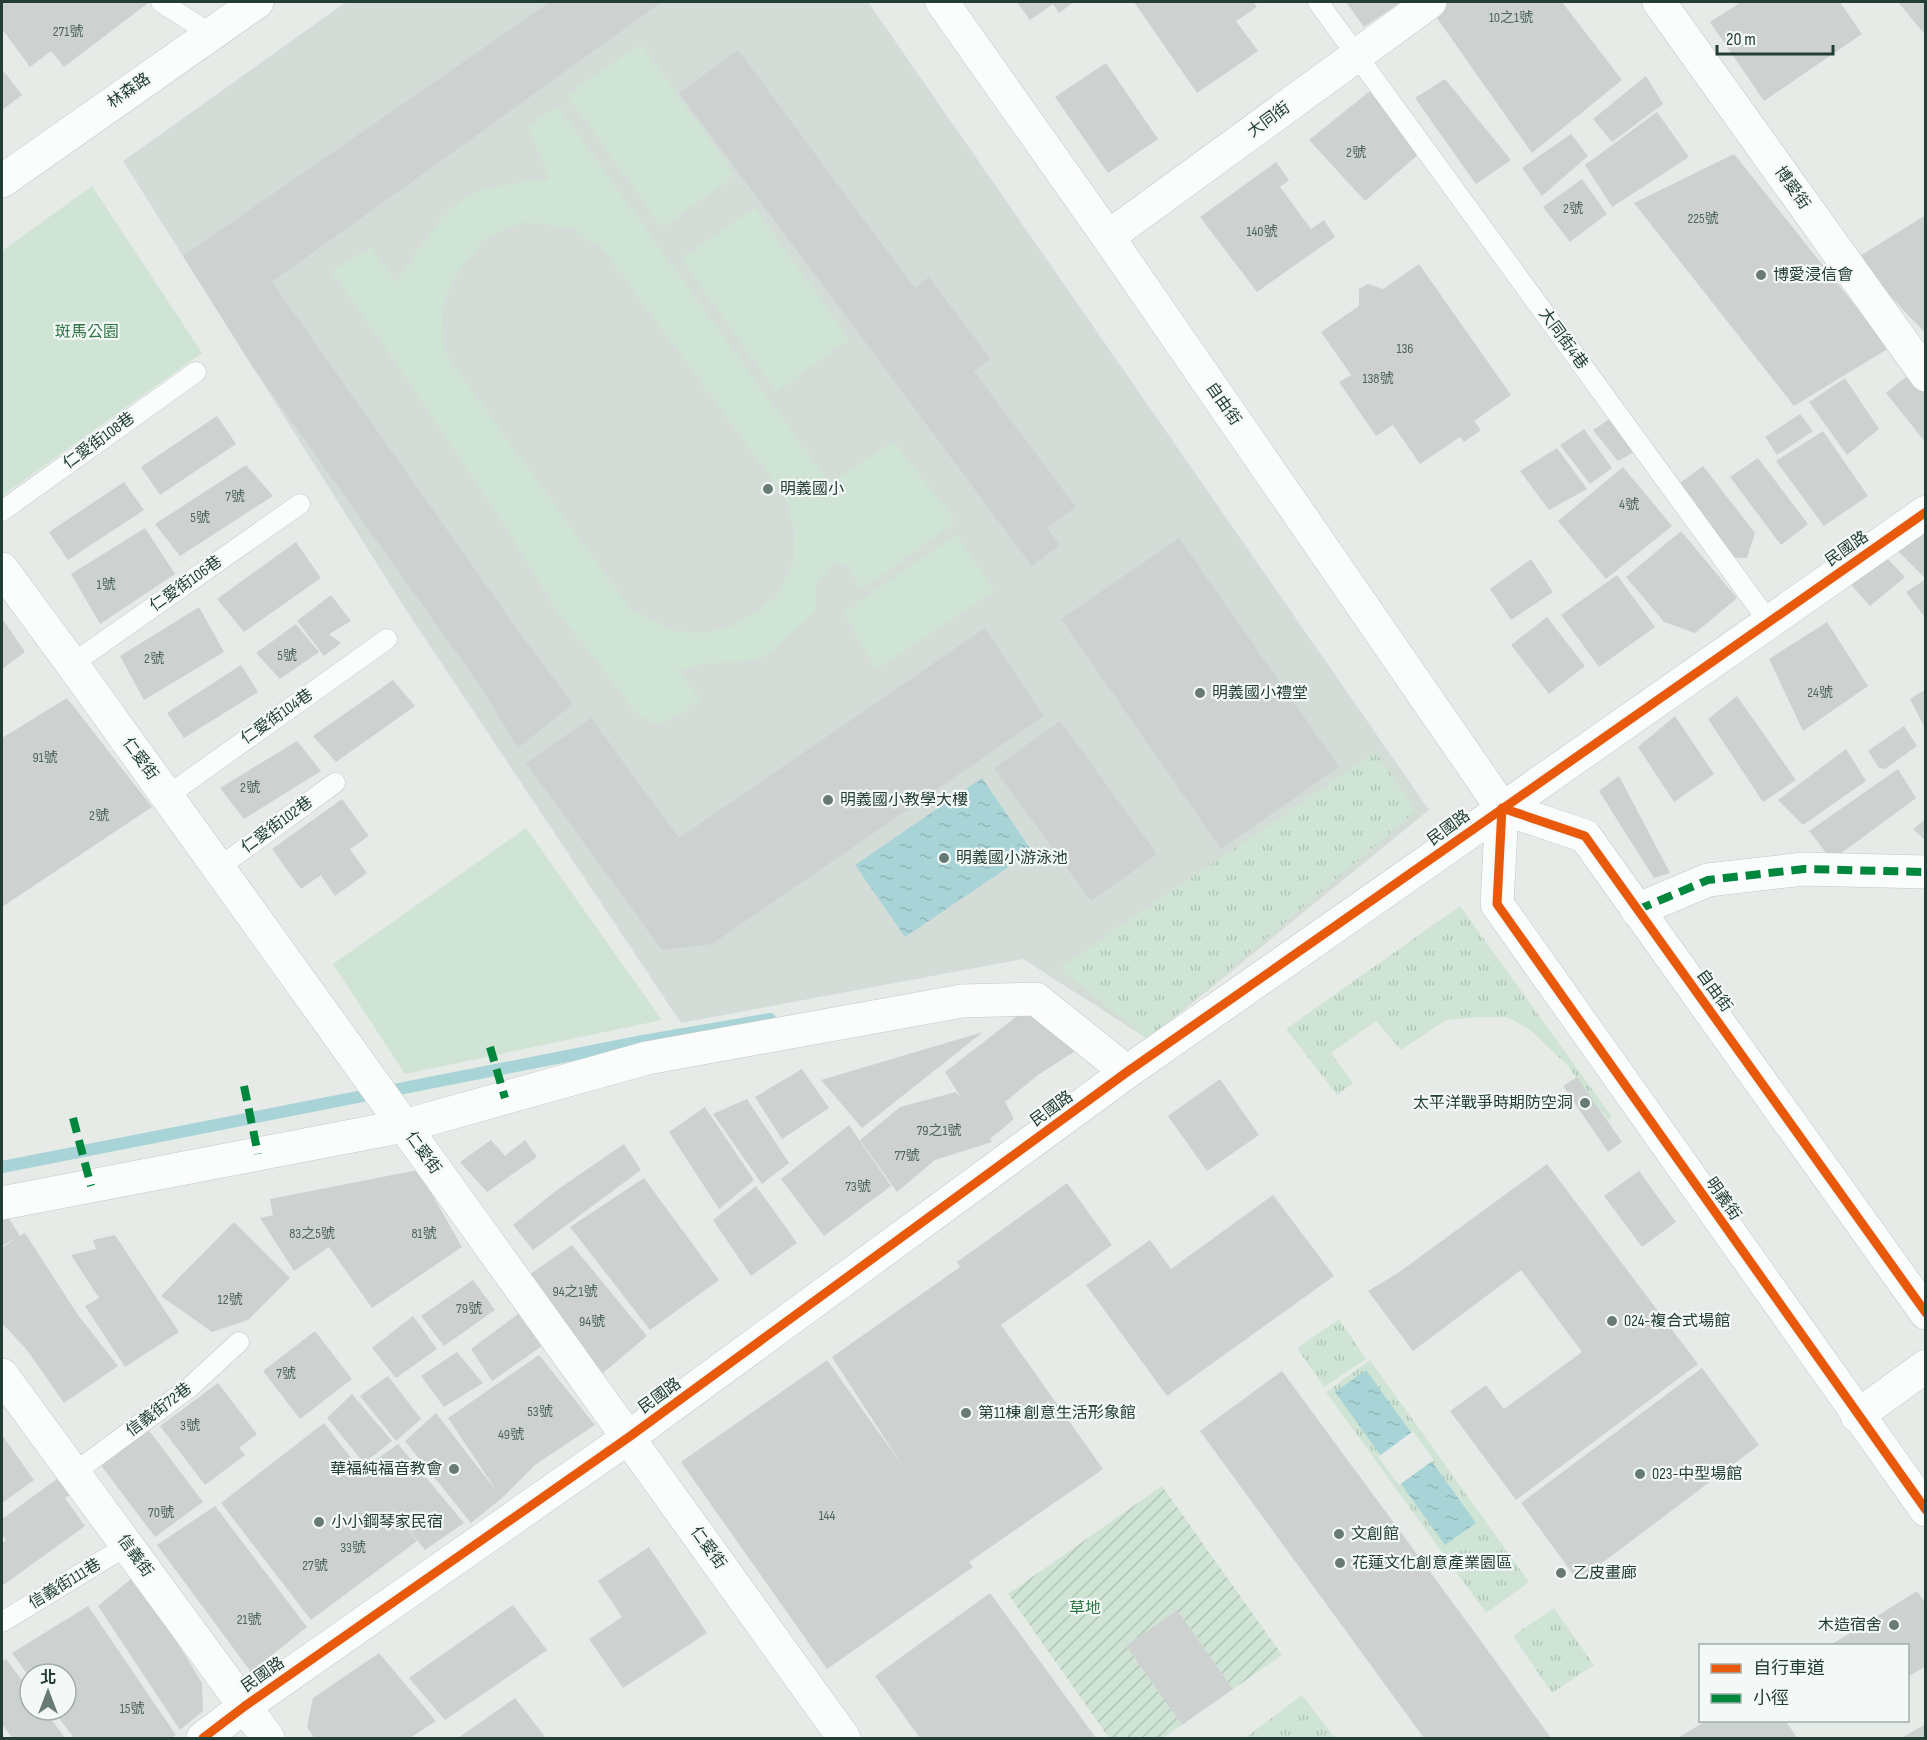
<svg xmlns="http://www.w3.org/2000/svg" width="1927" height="1740" viewBox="0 0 1927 1740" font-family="'Sofia Sans Condensed','Noto Sans TC',sans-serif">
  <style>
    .built { fill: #d4dcd8 }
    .grass { fill: url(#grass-tufts) }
    .park { fill: #cfe4d4; fill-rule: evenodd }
    .garden { fill: url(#garden-furrows) }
    .water { fill: url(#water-ripples) }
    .pier { fill: #e6ebe8 }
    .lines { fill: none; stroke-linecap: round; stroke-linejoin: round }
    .stream { stroke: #a8d4d8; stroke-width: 12 }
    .building { fill: #cdd2d0 }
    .lane-casing { stroke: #c3c8c5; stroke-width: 21 }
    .street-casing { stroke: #c3c8c5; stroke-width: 34 }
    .secondary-casing { stroke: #c1c9c5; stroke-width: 34 }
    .lane { stroke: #fbfcfc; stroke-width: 20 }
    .street { stroke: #fbfcfc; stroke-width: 33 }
    .secondary { stroke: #fbfcfc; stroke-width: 33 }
    .quiet { stroke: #00873e; stroke-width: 8; stroke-dasharray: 15 8; stroke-linecap: butt }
    .cycleway-casing { stroke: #f4f9f7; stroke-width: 13 }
    .cycleway { stroke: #e8590c; stroke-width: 9 }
    .poi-dot { fill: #677b74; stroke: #f4f9f7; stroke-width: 2 }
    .labels { text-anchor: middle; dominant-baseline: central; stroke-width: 4.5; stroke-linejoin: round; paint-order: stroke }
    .number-label { font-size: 14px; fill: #4e645d }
    .street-label { font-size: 16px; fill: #233e36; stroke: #f4f9f7 }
    .poi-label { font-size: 16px; fill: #233e36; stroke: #f4f9f7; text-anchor: start }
    .park-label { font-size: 16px; fill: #2e7546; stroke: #f4f9f7 }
  </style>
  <defs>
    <pattern id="grass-tufts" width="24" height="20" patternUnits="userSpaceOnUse" patternTransform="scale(1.5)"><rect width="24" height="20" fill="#cfe4d4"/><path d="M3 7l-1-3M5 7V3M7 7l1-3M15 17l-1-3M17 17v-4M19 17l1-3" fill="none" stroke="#b1c5b7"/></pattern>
    <pattern id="garden-furrows" width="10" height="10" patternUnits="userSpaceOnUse" patternTransform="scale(1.5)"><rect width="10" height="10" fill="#cfe4d4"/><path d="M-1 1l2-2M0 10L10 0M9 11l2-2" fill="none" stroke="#b1c5b7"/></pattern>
    <pattern id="water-ripples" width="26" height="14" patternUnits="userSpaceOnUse" patternTransform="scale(1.5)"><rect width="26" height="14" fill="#a8d4d8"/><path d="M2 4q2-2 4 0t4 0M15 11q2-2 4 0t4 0" fill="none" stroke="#90b7ba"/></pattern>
  </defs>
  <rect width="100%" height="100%" fill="#e6ebe8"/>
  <path class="built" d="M346,2h522l561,808 -281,229 -125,-80 -342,64 -273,-410 -285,-452z"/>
  <path class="grass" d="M1376,752l40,59 -268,228 -89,-71z
    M1460,906l152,211 -4,3 -41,-55 -38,-36 -22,-12h-28l-33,3 -45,30 -25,-29 -45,32 22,30 -16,12 -51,-66z
    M1339,1319l27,40 -42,28 -27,-39z
    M1370,1360l159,222 -43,31 -160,-221z
    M1554,1608l40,57 -42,28 -39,-57z
    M1302,1695l33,43h-90z"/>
  <path class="park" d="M641,44l94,131 -73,53 -95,-133z
    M558,107l272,377 63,-43 63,80 -65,48 -31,20 -12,-22 -14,-6 -18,24v25l-22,21 -34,29 -58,4 -23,7 21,28 -21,16 -20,10 -22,-11 -84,-109 -58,-95 -126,-186 -38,-52 40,-25 25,35c19,-25 39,-61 64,-80 21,-16 63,-21 89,-22l-21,-54zM525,222l47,6 31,21 181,246 11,36 -2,29 -13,32 -22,19 -24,15 -28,7 -32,-2 -43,-21 -185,-255 -5,-45 16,-37 29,-36z
    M92,186l110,167 -200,143v-245z
    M755,208l94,131 -73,53 -95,-133z
    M956,535l39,56 -119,78 -33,-56z
    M526,828l136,192 -257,54 -72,-110z"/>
  <path class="garden" d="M1162,1486l120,169 -49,34 -56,-79 -51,36 56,79 -19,13h-54l-101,-144z"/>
  <path class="water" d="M982,778l50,73 -127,86 -50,-72z
    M1366,1370l110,153 -31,22 -110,-153z"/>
  <path class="pier" d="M1413,1431l21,29 -35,25 -21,-28z"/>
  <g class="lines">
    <path class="stream" d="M2,1167l641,-126 127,-22"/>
  </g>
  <path class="building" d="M2,2h143l3,1 -84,64 -13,-16 -21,16 -28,-38z
    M550,2h112l-390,280 250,354 51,68 -55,44 -35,-58 -231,-324 -69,-110z
    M1017,2h57l-15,11 -6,-9 -23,16z
    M1134,2h119l4,5 -21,14 22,30 -61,42z
    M1346,2h55l-37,25z
    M1446,2h116l60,78 -90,73 -100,-142z
    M1741,2h99l22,32 -98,67 -54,-79z
    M1898,2h28v34z
    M738,50l177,238 14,-11 62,82 -17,12 102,136 -29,21 13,17 -28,21 -353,-473z
    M1106,63l52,76 -50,34 -53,-76z
    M2,69l20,26 -20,15z
    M1646,76l17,28 -51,38 -19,-23z
    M1445,79l66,81 -35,24 -61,-86z
    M1375,87l45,66 -55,48 -56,-61z
    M1657,112l32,45 -77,50 -27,-42z
    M1571,134l17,22 -46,40 -20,-28z
    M1734,154l155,194 -95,58 -160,-203z
    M1276,162l13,18 -9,7 31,42 13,-9 11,17 -78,55 -57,-75z
    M1582,179l25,35 -37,28 -27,-35z
    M1926,215v119l-71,-75z
    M1419,264l92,131 -37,26 7,9 -17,12 -4,-5 -40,27 -27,-39 -17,11 -37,-54 12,-7 -30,-43 38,-26v-17l9,-5 15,5z
    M1911,373l15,17v53l-40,-50z
    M1845,378l34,51 -32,26 -38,-53z
    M1800,414l13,17 -36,24 -12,-18z
    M217,416l19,28 -76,51 -19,-28z
    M1611,418l25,33 -18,10 -25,-31z
    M1584,429l28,39 -22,16 -30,-39z
    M1823,431l45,65 -44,30 -48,-65z
    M1557,448l30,41 -38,21 -29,-39z
    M1758,458l50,66 -27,21 -51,-68z
    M246,465l27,31 -93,60 -25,-32z
    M1703,466l52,67 -8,25 -35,-1 -48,-62z
    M1623,467l49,59 -66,53 -48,-58z
    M124,482l20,28 -76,50 -19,-28z
    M1926,524v52l-2,1 -30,-30z
    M145,528l30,46 -75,50 -29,-50z
    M1681,531l56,67 -42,35 -31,-11 -38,-45z
    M1179,538l160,229 -118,82 -160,-230z
    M296,542l25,36 -77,54 -27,-33z
    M1885,556l20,21 -35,29 -25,-28z
    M1531,559l22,33 -42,28 -21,-31z
    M1617,575l38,52 -56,40 -38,-52z
    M1926,579v40l-20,-27z
    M331,595l20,26 -22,13 12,9 -17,13 -27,-35z
    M199,607l25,45 -80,48 -24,-44z
    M1547,617l38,49 -36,28 -38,-49z
    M2,618l23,34 -23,17z
    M1827,622l41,64 -65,45 -34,-72z
    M296,624l23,28 -39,27 -24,-26z
    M985,628l59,88 -332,228 -50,6 -136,-187 65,-45 88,120z
    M241,665l17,27 -74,46 -17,-25z
    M393,680l22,26 -79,56 -23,-26z
    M1926,689v41l-16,-31z
    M1737,696l59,84 -33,22 -55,-83z
    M67,698l85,109 -150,100v-169z
    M1675,716l39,58 -40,28 -36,-55z
    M1060,721l97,133 -66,47 -97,-133z
    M1904,726l13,20 -32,23 -6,-1 -11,-17z
    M297,741l24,30 -77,48 -24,-31z
    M1846,749l20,32 -63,44 -25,-25z
    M1898,769l18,29 -84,62 -23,-29z
    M1619,776l51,97 -16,5 -55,-87z
    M342,799l27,37 -19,13 17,24 -32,23 -14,-21 -20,14 -29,-40z
    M1926,819v22l-13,-12z
    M1030,1006l53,40 -45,29 -33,27 9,17 -24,20 2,3 -57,18 -38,32 -37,-52 40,-33 56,-15 6,7 -17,-27z
    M983,1032l-121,96 -41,-48z
    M802,1069l27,39 -47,31 -27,-42z
    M1577,1077l45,65 -14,10 -45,-66z
    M1220,1079l39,56 -52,36 -39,-55z
    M747,1099l42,64 -27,21 -49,-70z
    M705,1107l49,73 -35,29 -50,-77z
    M849,1125l42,61 -67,50 -43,-57z
    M491,1140l14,16 20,-16 12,17 -50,35 -27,-30z
    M624,1144l17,26 -108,80 -20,-25 44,-35z
    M1547,1164l151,200 -182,136 -66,-89 36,-26 18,24 78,-57 -61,-82 -108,81 -45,-60 30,-18z
    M418,1170l44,77 -90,61 -43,-61 -35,24 -34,-53 13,-3 -3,-16z
    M1639,1171l37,51 -34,25 -38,-51z
    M644,1178l75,102 -69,50 -80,-103z
    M1067,1183l45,62 -111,80 102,144 -134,93 4,5 -146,102 -146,-207 146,-102 75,105 -70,-108 128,-90 -3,-5z
    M756,1186l41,57 -46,33 -38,-56z
    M1273,1195l61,81 -167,120 -81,-111 64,-45 21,29z
    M5,1212l15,24 5,-3 53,82 40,51 -54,37 -37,-53 -25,-27v-75l16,-11 -16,9v-33z
    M234,1222l56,56 -42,42 -36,12 -51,-36z
    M115,1235l64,97 -54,35 -40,-61 14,-8 -28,-43 25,-6 -3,-9z
    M572,1245l75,91 -44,37 -18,-6 -56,-92z
    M473,1280l22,30 -51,36 -23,-30z
    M518,1314l24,32 -50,35 -21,-32z
    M413,1316l24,33 -41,29 -24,-30z
    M315,1331l37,48 -52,40 -37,-48z
    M457,1352l26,31 -39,24 -23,-31z
    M539,1355l56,70 -60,40 -33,33 -31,25 -66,-82 31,-28 62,80 -50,-75z
    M1702,1368l57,77 -181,136 -57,-78z
    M1282,1371l196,266 73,101h-127l-224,-307z
    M388,1376l33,43 -25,22 -36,-45z
    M218,1383l39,51 -18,14 6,7 -40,30 -45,-59z
    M352,1394l40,47 -28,22 -37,-45z
    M324,1423l37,48 37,-27 66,79 -39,27 -41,-52 33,43 -106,79 -90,-117z
    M148,1429l55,73 -48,35 -55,-73z
    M2,1435l32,45 -32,23z
    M61,1476l13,17 -9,5 20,28 -83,60v-42l4,-4 -4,-6v-15z
    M215,1506l92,121 -56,45 -94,-127z
    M649,1547l58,86 -84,55 -34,-49 33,-22 -24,-36z
    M136,1575l66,108 1,28 -23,19 -82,-124z
    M1917,1591l9,13v62l-18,11v-31h-79z
    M990,1593l19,26 87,119h-176l-45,-62z
    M513,1605l34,45 -102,70 -36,-42z
    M88,1606l88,129 -5,3h-97l-21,-28h13v-36h-36v4l-18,-25z
    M1177,1610l56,79 -51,36 -56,-79z
    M379,1653l57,68 -26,17h-96l-7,-11 6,-29z
    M6,1659l24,32v19h14l21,28h-53l-10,-14v-62z
    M515,1698l31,40h-88z
    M1707,1720h78l12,18h-119z
    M1926,1724v14h-25z"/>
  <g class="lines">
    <defs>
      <path id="lane" d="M161,2l50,32
        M1318,2l451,620
        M2,511l194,-139
        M72,664l228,-160
        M167,796l220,-157
        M218,868l117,-85
        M74,1473l115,-85 50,-46
        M2,1622l126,-77"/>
      <path id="street" d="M942,2l166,235 394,571
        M1659,2l267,373
        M1108,237l322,-235
        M2,569l70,95 772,1074
        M1637,910l71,-30 96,-11 122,3
        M2,1203l402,-77 243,-68 315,-57 74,-2 91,73
        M1926,1313l-341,-477 -83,-28 -5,96 429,606
        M2,1375l266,363
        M1857,1416l69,-50
        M203,1738l42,-32 384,-269 498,-365 799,-560"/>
      <path id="secondary" d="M2,181l255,-179"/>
    </defs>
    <use href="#lane" class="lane-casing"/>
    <use href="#street" class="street-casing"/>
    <use href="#secondary" class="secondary-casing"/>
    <use href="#lane" class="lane"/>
    <use href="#street" class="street"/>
    <use href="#secondary" class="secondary"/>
    <path class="quiet" d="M1637,910l71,-30 96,-11 122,3
      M490,1047l15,51
      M244,1086l14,68
      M73,1118l18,68"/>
    <defs>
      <path id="cycleway" d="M1926,1313l-341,-477 -83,-28 -5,96 429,606
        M203,1738l42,-32 384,-269 498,-365 799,-560"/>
    </defs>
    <use href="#cycleway" class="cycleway-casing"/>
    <use href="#cycleway" class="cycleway"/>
  </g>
  <g class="poi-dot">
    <circle cx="1761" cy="275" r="6"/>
    <circle cx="768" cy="489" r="6"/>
    <circle cx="1200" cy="693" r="6"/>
    <circle cx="828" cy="800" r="6"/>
    <circle cx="944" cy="858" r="6"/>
    <circle cx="1585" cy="1103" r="6"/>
    <circle cx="1612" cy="1321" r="6"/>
    <circle cx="966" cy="1413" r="6"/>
    <circle cx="454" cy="1469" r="6"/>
    <circle cx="1640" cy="1474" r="6"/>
    <circle cx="319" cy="1522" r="6"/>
    <circle cx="1339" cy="1534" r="6"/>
    <circle cx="1340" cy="1563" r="6"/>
    <circle cx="1561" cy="1573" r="6"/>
    <circle cx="1894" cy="1625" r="6"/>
  </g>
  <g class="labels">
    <g class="number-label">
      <text x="1511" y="17">10之1號</text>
      <text x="68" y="31">271號</text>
      <text x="1356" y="152">2號</text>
      <text x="1573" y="208">2號</text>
      <text x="1703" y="218">225號</text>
      <text x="1262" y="231">140號</text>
      <text x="1405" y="348">136</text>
      <text x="1378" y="378">138號</text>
      <text x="235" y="496">7號</text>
      <text x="1629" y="504">4號</text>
      <text x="200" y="517">5號</text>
      <text x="106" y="584">1號</text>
      <text x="287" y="655">5號</text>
      <text x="154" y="658">2號</text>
      <text x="1820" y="692">24號</text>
      <text x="45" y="757">91號</text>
      <text x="250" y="787">2號</text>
      <text x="99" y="815">2號</text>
      <text x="939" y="1130">79之1號</text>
      <text x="907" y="1155">77號</text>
      <text x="858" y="1186">73號</text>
      <text x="312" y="1233">83之5號</text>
      <text x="424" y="1233">81號</text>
      <text x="575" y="1291">94之1號</text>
      <text x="230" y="1299">12號</text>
      <text x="469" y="1308">79號</text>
      <text x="592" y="1321">94號</text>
      <text x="286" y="1373">7號</text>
      <text x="540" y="1411">53號</text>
      <text x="190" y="1425">3號</text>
      <text x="511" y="1434">49號</text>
      <text x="161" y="1512">70號</text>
      <text x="827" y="1515">144</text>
      <text x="353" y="1547">33號</text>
      <text x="315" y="1565">27號</text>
      <text x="249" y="1619">21號</text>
      <text x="132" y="1708">15號</text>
    </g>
    <g class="street-label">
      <text transform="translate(129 91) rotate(-35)">林森路</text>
      <text transform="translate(1269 120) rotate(-36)">大同街</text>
      <text transform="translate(1792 188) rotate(55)">博愛街</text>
      <text transform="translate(1563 339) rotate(54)">大同街4巷</text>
      <text transform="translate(1223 404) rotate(55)">自由街</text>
      <text transform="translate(99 441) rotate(-36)">仁愛街108巷</text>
      <text transform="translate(1847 549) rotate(-35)">民國路</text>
      <text transform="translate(186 584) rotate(-35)">仁愛街106巷</text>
      <text transform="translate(277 717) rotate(-35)">仁愛街104巷</text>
      <text transform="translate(140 759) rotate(54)">仁愛街</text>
      <text transform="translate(277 825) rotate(-36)">仁愛街102巷</text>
      <text transform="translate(1449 828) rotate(-36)">民國路</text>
      <text transform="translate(1714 991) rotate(54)">自由街</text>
      <text transform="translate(1052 1109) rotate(-36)">民國路</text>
      <text transform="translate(423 1153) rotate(54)">仁愛街</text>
      <text transform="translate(1723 1199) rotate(55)">明義街</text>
      <text transform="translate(660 1396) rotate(-36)">民國路</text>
      <text transform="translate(159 1410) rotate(-37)">信義街72巷</text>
      <text transform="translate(708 1548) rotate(54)">仁愛街</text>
      <text transform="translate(135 1556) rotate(54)">信義街</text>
      <text transform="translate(65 1584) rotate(-31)">信義街111巷</text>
      <text transform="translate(263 1675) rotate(-35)">民國路</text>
    </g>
    <g class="poi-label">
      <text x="1773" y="275">博愛浸信會</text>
      <text x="780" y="489">明義國小</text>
      <text x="1212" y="693">明義國小禮堂</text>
      <text x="840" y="800">明義國小教學大樓</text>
      <text x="956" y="858">明義國小游泳池</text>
      <text x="1573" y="1103" text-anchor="end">太平洋戰爭時期防空洞</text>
      <text x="1624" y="1321">024-複合式場館</text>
      <text x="978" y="1413">第11棟 創意生活形象館</text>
      <text x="442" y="1469" text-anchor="end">華福純福音教會</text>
      <text x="1652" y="1474">023-中型場館</text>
      <text x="331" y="1522">小小鋼琴家民宿</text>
      <text x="1351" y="1534">文創館</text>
      <text x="1352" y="1563">花蓮文化創意產業園區</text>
      <text x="1573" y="1573">乙皮畫廊</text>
      <text x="1882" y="1625" text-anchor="end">木造宿舍</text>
    </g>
    <g class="park-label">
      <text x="87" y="332">斑馬公園</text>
      <text x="1085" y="1608">草地</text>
    </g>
  </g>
  <rect width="1927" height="1740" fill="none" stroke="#233e36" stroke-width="6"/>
  <rect x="1699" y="1644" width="210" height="78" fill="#f4f9f7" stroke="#a0aeaa" stroke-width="1.5"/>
  <rect x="1711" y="1664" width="30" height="9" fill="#e8590c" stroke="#a0aeaa" stroke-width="1.5"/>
  <text x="1753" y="1674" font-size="18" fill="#233e36">自行車道</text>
  <rect x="1711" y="1694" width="30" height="9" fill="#00873e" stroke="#a0aeaa" stroke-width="1.5"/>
  <text x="1753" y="1704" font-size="18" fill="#233e36">小徑</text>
  <g transform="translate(48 1692)"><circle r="28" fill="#f4f9f7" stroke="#a0aeaa" stroke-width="1.5"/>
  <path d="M0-4.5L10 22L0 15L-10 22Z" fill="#677b74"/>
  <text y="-9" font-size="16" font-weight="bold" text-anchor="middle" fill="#233e36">北</text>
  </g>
  <path d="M1717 45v9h116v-9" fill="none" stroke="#233e36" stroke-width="3"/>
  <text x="1726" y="45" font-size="18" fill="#233e36" stroke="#f4f9f7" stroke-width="4.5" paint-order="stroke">20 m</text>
</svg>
